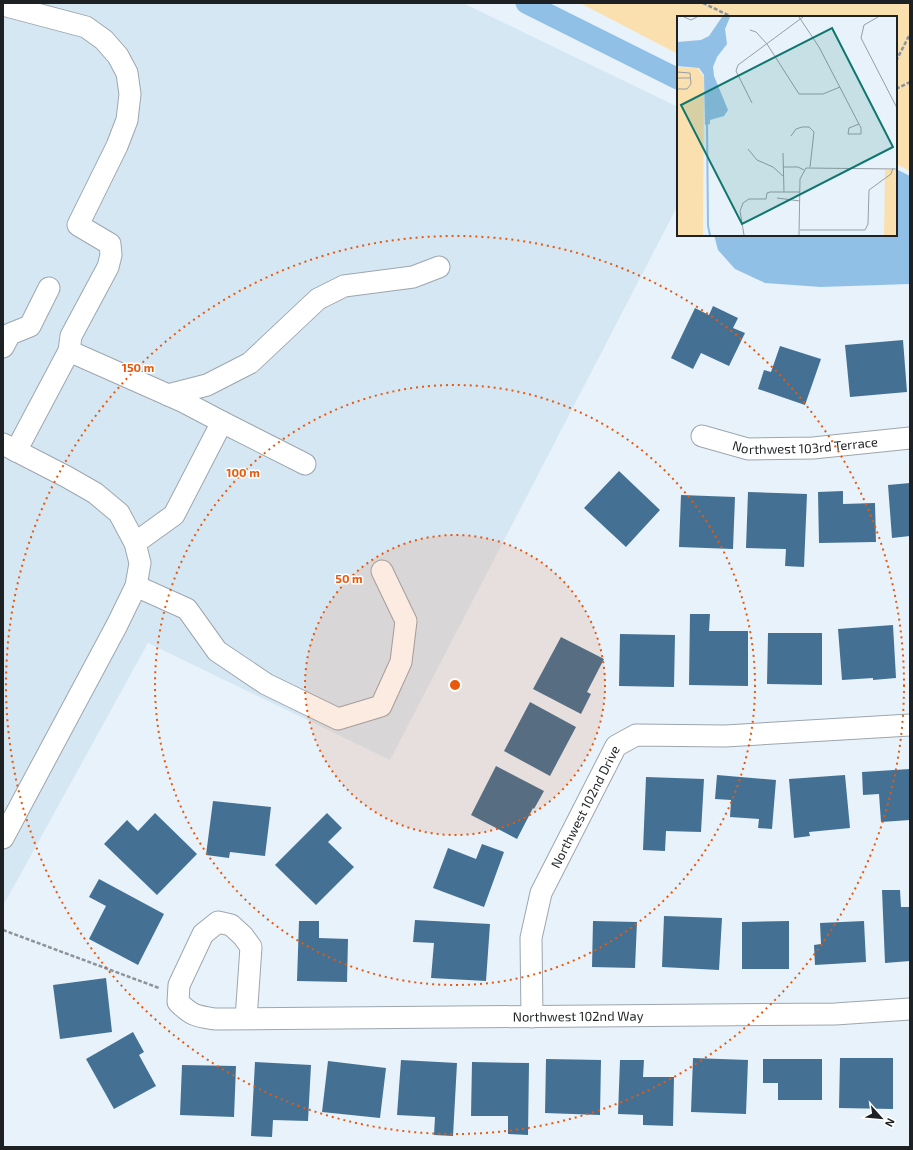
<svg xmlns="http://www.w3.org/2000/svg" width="913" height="1150" viewBox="0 0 913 1150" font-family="'Exo 2',sans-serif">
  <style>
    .built { fill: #d6e7f4 }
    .green { fill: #fae0ae }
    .water { fill: #91c0e6 }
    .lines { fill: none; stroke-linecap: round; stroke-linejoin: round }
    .canal { stroke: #91c0e6; stroke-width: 21 }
    .building { fill: #447193 }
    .minor-casing { stroke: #9da6ae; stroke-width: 23 }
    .path { stroke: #8c9399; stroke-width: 2.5; stroke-dasharray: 4 2; stroke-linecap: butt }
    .minor { stroke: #fff; stroke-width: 21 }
    .ring { fill: none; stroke: #e8590c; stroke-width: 2; stroke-dasharray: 2 4 }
    .labels { text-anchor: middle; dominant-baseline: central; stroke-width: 3; stroke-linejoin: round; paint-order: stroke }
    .street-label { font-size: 13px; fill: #1e2124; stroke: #fff }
    .inset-river { fill: none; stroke: #91c0e6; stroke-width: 2 }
    .inset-road { fill: none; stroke: #979ea5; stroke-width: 1 }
    .view { fill: #0f766e; fill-opacity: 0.15; stroke: #0f766e; stroke-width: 2 }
    .inset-edge { fill: none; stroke: #1e2124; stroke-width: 2 }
    .centre { fill: #e8590c; stroke: #fff; stroke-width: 2 }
    .ring-label { font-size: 12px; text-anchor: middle; font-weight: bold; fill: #e8590c; stroke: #fff; stroke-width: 3; stroke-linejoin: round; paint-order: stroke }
  </style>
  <rect width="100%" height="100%" fill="#e8f2fb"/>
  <path class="built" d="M3,3h460l215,104v98l-288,555 -242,-117 -145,263z"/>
  <path class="green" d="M580,3h330v168l-14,-7v-147h-218v37z"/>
  <path class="water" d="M896,169l14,7v108l-89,3 -56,-4 -30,-14 -17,-19 -4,-15h182z"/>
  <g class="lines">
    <path class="canal" d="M526,3l152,76"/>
  </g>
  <path class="building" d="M713,306l25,12 -5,10 12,5 -16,33 -28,-13 -8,16 -22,-11 24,-50 14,7z
    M903,340l4,52 -57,5 -5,-52z
    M780,346l41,13 -16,46 -47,-16 6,-19 7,2z
    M619,471l41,39 -34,37 -42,-39z
    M910,483v53l-18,2 -4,-53z
    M843,491v13l32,-1 1,39 -57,1 -1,-51z
    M748,492l59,2 -3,73 -19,-1 1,-17 -40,-1z
    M681,495l54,2 -2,52 -54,-2z
    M690,614h20l-1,17h39v55l-59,-1z
    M893,625l3,53 -23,2v-2l-31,2 -4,-51z
    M768,633h54v52l-55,-1z
    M620,634l55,1 -1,52 -55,-1z
    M561,637l43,22 -17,33 4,2 -10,20 -48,-25z
    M530,702l46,25 -26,49 -46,-25z
    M496,766l48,25 -10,18 -1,-1 -16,31 -46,-24z
    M910,769v51l-29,2 -2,-28 -16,1 -1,-23z
    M717,775l59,5 -4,49 -14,-1 1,-9 -29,-2 1,-17 -16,-1z
    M845,775l5,53 -41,4 1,4 -16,2 -5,-59z
    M646,777l58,2 -3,53 -35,-1 -1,20 -22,-1z
    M213,801l58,6 -6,49 -35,-4 -1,6 -23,-3z
    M155,813l42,41 -40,41 -53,-51 23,-24 11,11z
    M327,813l15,15 -14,14 26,25 -38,38 -41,-40z
    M482,844l22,8 -20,55 -51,-19 15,-40 28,11z
    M99,879l65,35 -26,51 -49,-26 17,-33 -17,-9z
    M882,890h18l1,17h9v54l-25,2z
    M664,916l58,2 -3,52 -57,-3z
    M415,920l75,4 -4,57 -55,-3 3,-35 -21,-1z
    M299,921h20v17l29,1 -1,43 -50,-1z
    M593,921l44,1 -2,46 -43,-1z
    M789,921v48h-47v-47z
    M864,921l2,41 -51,3 -1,-20 7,-1 -1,-21z
    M106,978l6,54 -52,7 -7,-54z
    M133,1032l11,20 -5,3 17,31 -42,23 -28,-50z
    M693,1058l55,2 -2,54 -55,-2z
    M840,1058h53v51l-54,-1z
    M546,1059l55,1 -1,55 -55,-2z
    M763,1059h59v41h-44v-17h-15z
    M401,1060l56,3 -4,73 -19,-1 1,-18 -38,-2z
    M620,1060h24l-1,17h31l-1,49 -30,-1v-10l-25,-1z
    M328,1061l58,7 -6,50 -58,-6z
    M255,1062l56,3 -3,56 -35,-1 -1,17 -21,-1z
    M472,1062l57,1 -1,72 -20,-1v-18h-37z
    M182,1065l54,1 -2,51 -54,-2z"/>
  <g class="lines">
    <defs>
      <g id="minor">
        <path d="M3,5l83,22 18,13 14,16 9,17 3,21 -3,26 -10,26 -39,79 32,19 1,11 -3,12 -37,69 -2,15 -53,100"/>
        <path d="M3,347l7,-13 20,-8 19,-38"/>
        <path d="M69,351l115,51 38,20 83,42"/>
        <path d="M168,395l39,-10 43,-22 68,-64 26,-13 69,-9 26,-10"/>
        <path id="s1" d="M702,436l46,13 65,-1 97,-10"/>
        <path d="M3,444l64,33 28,16 24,20 16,30 5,20 -4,23 -19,39 -114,213"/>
        <path d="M135,543l39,-28 48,-93"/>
        <path d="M136,586l51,23 30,42 49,33 72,35 43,-13 20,-44 5,-41 -24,-50"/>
        <path id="s2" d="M532,1017l-1,-79 10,-45 75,-147 20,-11 89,1 185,-11"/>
        <path id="s3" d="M246,1019l5,-72 -8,-11 -12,-11 -13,-3 -15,12 -24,51 -1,17c14,14 18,14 37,17l620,-5 75,-5"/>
      </g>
    </defs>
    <use href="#minor" class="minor-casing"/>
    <path class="path" d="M703,3l29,14
      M896,61l14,-27
      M896,89l14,-7
      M3,930l156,58"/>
    <use href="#minor" class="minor"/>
  </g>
  <circle cx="455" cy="685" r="150" fill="#e8590c" fill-opacity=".12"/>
  <g class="ring">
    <circle cx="455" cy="685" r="150"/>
    <circle cx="455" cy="685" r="300"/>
    <circle cx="455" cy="685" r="449"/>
  </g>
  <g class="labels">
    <g class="street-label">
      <text stroke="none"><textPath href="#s1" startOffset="105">Northwest 103rd Terrace</textPath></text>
      <text stroke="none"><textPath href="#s2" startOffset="222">Northwest 102nd Drive</textPath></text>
      <text stroke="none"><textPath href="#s3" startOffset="613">Northwest 102nd Way</textPath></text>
    </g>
  </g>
  <g transform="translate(677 16)">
    <rect width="220" height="220" fill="#e8f2fb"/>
    <path d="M0,51l20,1 7,9 -1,158h-26zM208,154h12v65h-13z" fill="#fae0ae"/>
    <path d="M45,1h8l-5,12 2,15 -10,13 -4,10 1,9 14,34 -4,6 -14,4v4l-5,1 -1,-50 -5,-7 -22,-2v-24l24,-2 8,-4z" fill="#91c0e6"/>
    <path class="inset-river" d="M30,106l1,104 2,9"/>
    <path class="inset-road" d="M7,1l7,3 6,-3M122,1l20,30 42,81v6h-13l1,-6 10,-4M201,1l-14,8 -3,13 36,70M73,14l6,2 11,12 32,50h24l17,-7M0,56l13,1 1,11 -4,5h-10M0,62h14M75,87l-16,-32 2,-6 65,-48M114,120l5,-7 6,-2h7l5,5 -4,35M71,133l9,11 16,7 10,9M106,137l1,39M106,151h15l6,3M100,182l23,3M123,214h65l3,-6 1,-34 22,-16 2,-6M67,219l-4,-24 3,-8 6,-4h17l1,-6 3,-1h30M122,219l1,-56 6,-11 91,1"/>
    <path class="view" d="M155,12l61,119 -151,77 -61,-119z"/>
    <rect width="220" height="220" class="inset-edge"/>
  </g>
  <circle cx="455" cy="685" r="6" class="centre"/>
  <g class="ring-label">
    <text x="138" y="372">150 m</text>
    <text x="243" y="477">100 m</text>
    <text x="349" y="583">50 m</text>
  </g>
  <rect width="913" height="1150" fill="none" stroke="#1e2124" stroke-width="8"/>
  <g transform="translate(881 1118) rotate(117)" stroke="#ffffff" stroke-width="3" paint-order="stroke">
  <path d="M0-3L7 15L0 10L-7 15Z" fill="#1e2124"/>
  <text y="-6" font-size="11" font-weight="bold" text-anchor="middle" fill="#1e2124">N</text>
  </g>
</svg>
